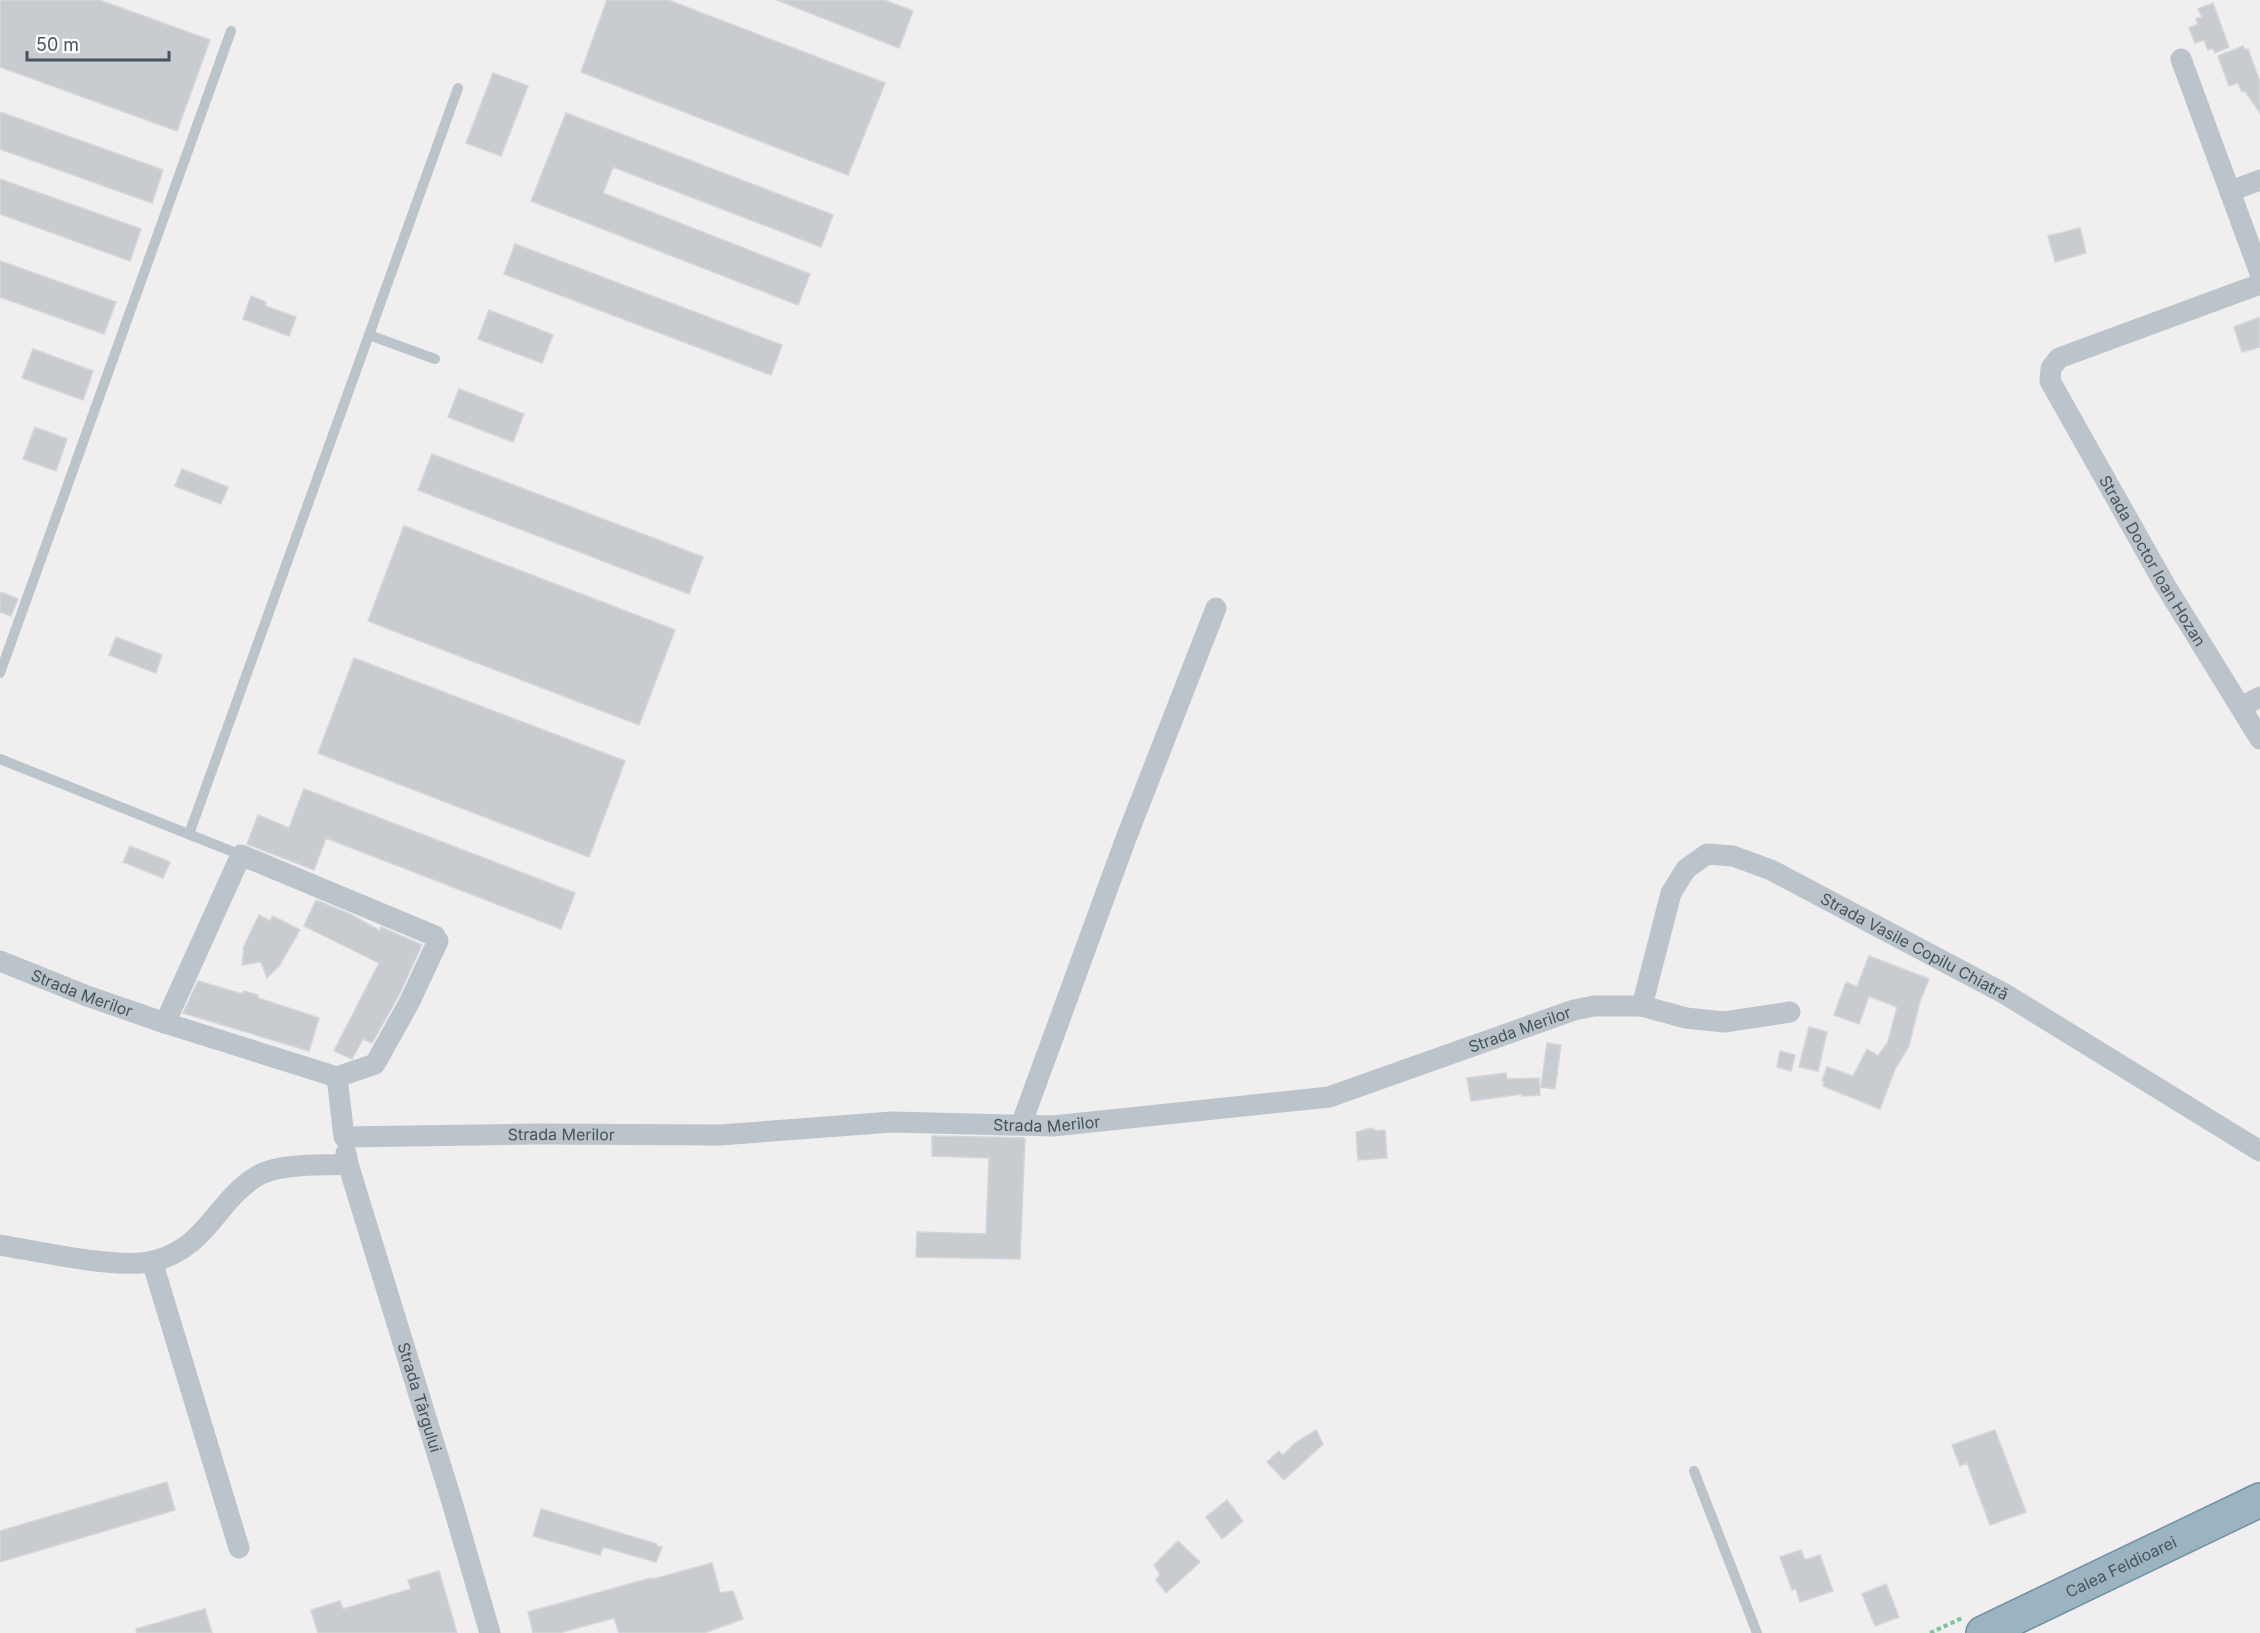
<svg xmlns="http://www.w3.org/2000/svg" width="2260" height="1633" viewBox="0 0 2260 1633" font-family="Inter,sans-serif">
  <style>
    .building { fill: #c8ccd0; stroke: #d2d5d9; stroke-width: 1.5 }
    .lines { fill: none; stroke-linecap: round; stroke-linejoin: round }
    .trunk-casing { stroke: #7391a6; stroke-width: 36 }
    .path { stroke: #78c898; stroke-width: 4; stroke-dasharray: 4.5 3; stroke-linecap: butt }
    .service { stroke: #bac4ca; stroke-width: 10 }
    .minor { stroke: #bac4ca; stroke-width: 21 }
    .trunk { stroke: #9cb4c2; stroke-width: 33 }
    .labels { text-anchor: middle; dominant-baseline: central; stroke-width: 5; stroke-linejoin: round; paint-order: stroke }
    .street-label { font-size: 16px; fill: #47535a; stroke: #fff }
  </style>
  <rect width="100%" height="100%" fill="#f0eeee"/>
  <path class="building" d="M0,0h99l111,40 -33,91 -177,-64z
    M607,0h61l217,83 -37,92 -267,-103z
    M777,0h107l29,11 -14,37z
    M2213,3l16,44 -14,6 -2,-5 -5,2 -4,-10 -9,3 -6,-15 9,-4 -2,-5 6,-2 -4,-8z
    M2243,46l2,4 3,-1 12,33v31l-15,-22 -3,1 -4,-9 -9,3 -11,-30z
    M493,73l35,13 -27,70 -35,-13z
    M0,112l163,58 -11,33 -152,-54z
    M566,113l267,102 -12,32 -208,-80 -10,26 207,81 -12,31 -267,-104z
    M0,179l141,50 -11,32 -130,-47z
    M2080,228l6,25 -31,9 -7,-26z
    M515,244l267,101 -11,30 -267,-101z
    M0,261l116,41 -12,32 -104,-37z
    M251,296l15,6 -1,4 31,11 -7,19 -46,-17z
    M489,310l64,25 -11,28 -64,-24z
    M2260,317v30l-18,5 -8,-25z
    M33,349l60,22 -10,29 -61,-22z
    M459,389l65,25 -11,28 -65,-25z
    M35,427l32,12 -11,32 -33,-12z
    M432,454l271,103 -14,37 -271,-104z
    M182,469l46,18 -7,17 -46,-18z
    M404,526l271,104 -36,95 -271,-104z
    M0,592l18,7 -7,17 -11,-4z
    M116,637l46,18 -6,18 -47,-18z
    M354,658l271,103 -36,96 -271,-104z
    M304,789l271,104 -14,36 -235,-91 -12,32 -67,-26 11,-29 31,13z
    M130,846l40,16 -7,16 -40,-16z
    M316,900l36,15 28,16 1,-4 41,18 -24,52 -26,46 -9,-4 -11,20 -18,-8 45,-88 -75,-37z
    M259,915l11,6 3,-5 27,14 -21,36 -12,12 -6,-16 -19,3 2,-16 -1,-1z
    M1869,956l60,23 -9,22 -11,45 -14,23 -15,40 -57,-23 1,-4 -2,-1 5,-14 26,9 14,-27 11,7 10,-14 9,-35 -28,-11 -10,28 -25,-9 12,-33 11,5z
    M198,981l45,13 1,-3 14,4v3l61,20 -10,33 -126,-38z
    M1809,1027l18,5 -9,39 -19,-4z
    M1547,1043l14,2 -6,44 -14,-2z
    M1780,1051l15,4 -4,16 -14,-4z
    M1506,1073l1,6 32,-1 1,17 -18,1v-2l-51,7 -4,-23z
    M1371,1128l6,3 8,-1 2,28 -29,2 -2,-28z
    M932,1136l93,2 -5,121 -104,-2 1,-25 69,2 3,-76 -57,-2z
    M1316,1430l7,14 -39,36 -17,-18 12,-11 4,4 12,-12z
    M1995,1430l31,82 -36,13 -23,-62 -7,3 -8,-21z
    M167,1482l8,28 -175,52v-31z
    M1227,1500l16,21 -21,18 -16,-22z
    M541,1509l116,35v2l5,1 -6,15 -53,-15 -3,8 -67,-19z
    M1178,1541l22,21 -34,31 -10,-13 4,-6 -6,-9z
    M1801,1550l4,10 15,-5 13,36 -33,11 -4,-13 -4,1 -12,-33z
    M712,1563l8,30 13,-2 10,28 -39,14h-85l-5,-15 -55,15h-26l-5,-21 123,-34 -1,2z
    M439,1571l18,62h-139l-7,-23 29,-9 3,8 68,-20 -3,-9z
    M1886,1584l13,33 -24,9 -13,-32z
    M205,1609l7,24h-75l-1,-4z"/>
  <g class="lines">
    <defs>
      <g id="trunk">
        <path id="s6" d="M1983,1633l277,-133"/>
      </g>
    </defs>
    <use href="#trunk" class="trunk-casing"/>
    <path class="path" d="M1930,1633l32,-15"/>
    <path class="service" d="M369,335l66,24
      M0,673l231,-642
      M0,759l241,96
      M189,834l269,-746
      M1694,1471l63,162"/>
    <g class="minor">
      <path d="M2181,59l79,214"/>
      <path d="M2230,191l30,-11"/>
      <path id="s1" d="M2260,284l-201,74 -8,10 -1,13 115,204 95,154"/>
      <path d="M2241,707l19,-10"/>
      <path id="s2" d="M0,961l87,35 78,27 76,-168 194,81 3,5 -29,62 -34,61 -38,13"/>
      <path id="s3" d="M1642,1006l29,-113 15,-24 21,-15 26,2 38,14 234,124 255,157"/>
      <path id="s4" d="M165,1023l172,54 7,60 191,-3 185,1 172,-13 161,4 276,-29 245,-87 20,-4h48l44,12 38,4 66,-10"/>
      <path d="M1021,1125l104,-284 91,-233"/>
      <path id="s5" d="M348,1164l104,338 38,131"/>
      <path d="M0,1245c38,6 119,25 154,16 53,-14 60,-56 100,-83 23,-16 67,-12 94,-14l-2,-11"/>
      <path d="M152,1261l87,287"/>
    </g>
    <use href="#trunk" class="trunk"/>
  </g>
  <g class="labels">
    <g class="street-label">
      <text stroke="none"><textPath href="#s1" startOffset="447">Strada Doctor Ioan Hozan</textPath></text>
      <text stroke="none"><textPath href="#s3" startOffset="400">Strada Vasile Copilu Chiatră</textPath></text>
      <text stroke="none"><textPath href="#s2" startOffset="88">Strada Merilor</textPath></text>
      <text stroke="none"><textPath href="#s4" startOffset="1430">Strada Merilor</textPath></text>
      <text stroke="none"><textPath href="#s4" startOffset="944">Strada Merilor</textPath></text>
      <text stroke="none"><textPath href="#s4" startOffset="458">Strada Merilor</textPath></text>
      <text stroke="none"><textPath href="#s5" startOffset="244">Strada Târgului</textPath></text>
      <text stroke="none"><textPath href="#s6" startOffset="153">Calea Feldioarei</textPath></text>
    </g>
  </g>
  <path d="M27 51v9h142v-9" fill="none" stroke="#47535a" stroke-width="3"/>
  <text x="36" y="51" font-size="18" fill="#47535a" stroke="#ffffff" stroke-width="4.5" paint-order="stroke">50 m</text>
</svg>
